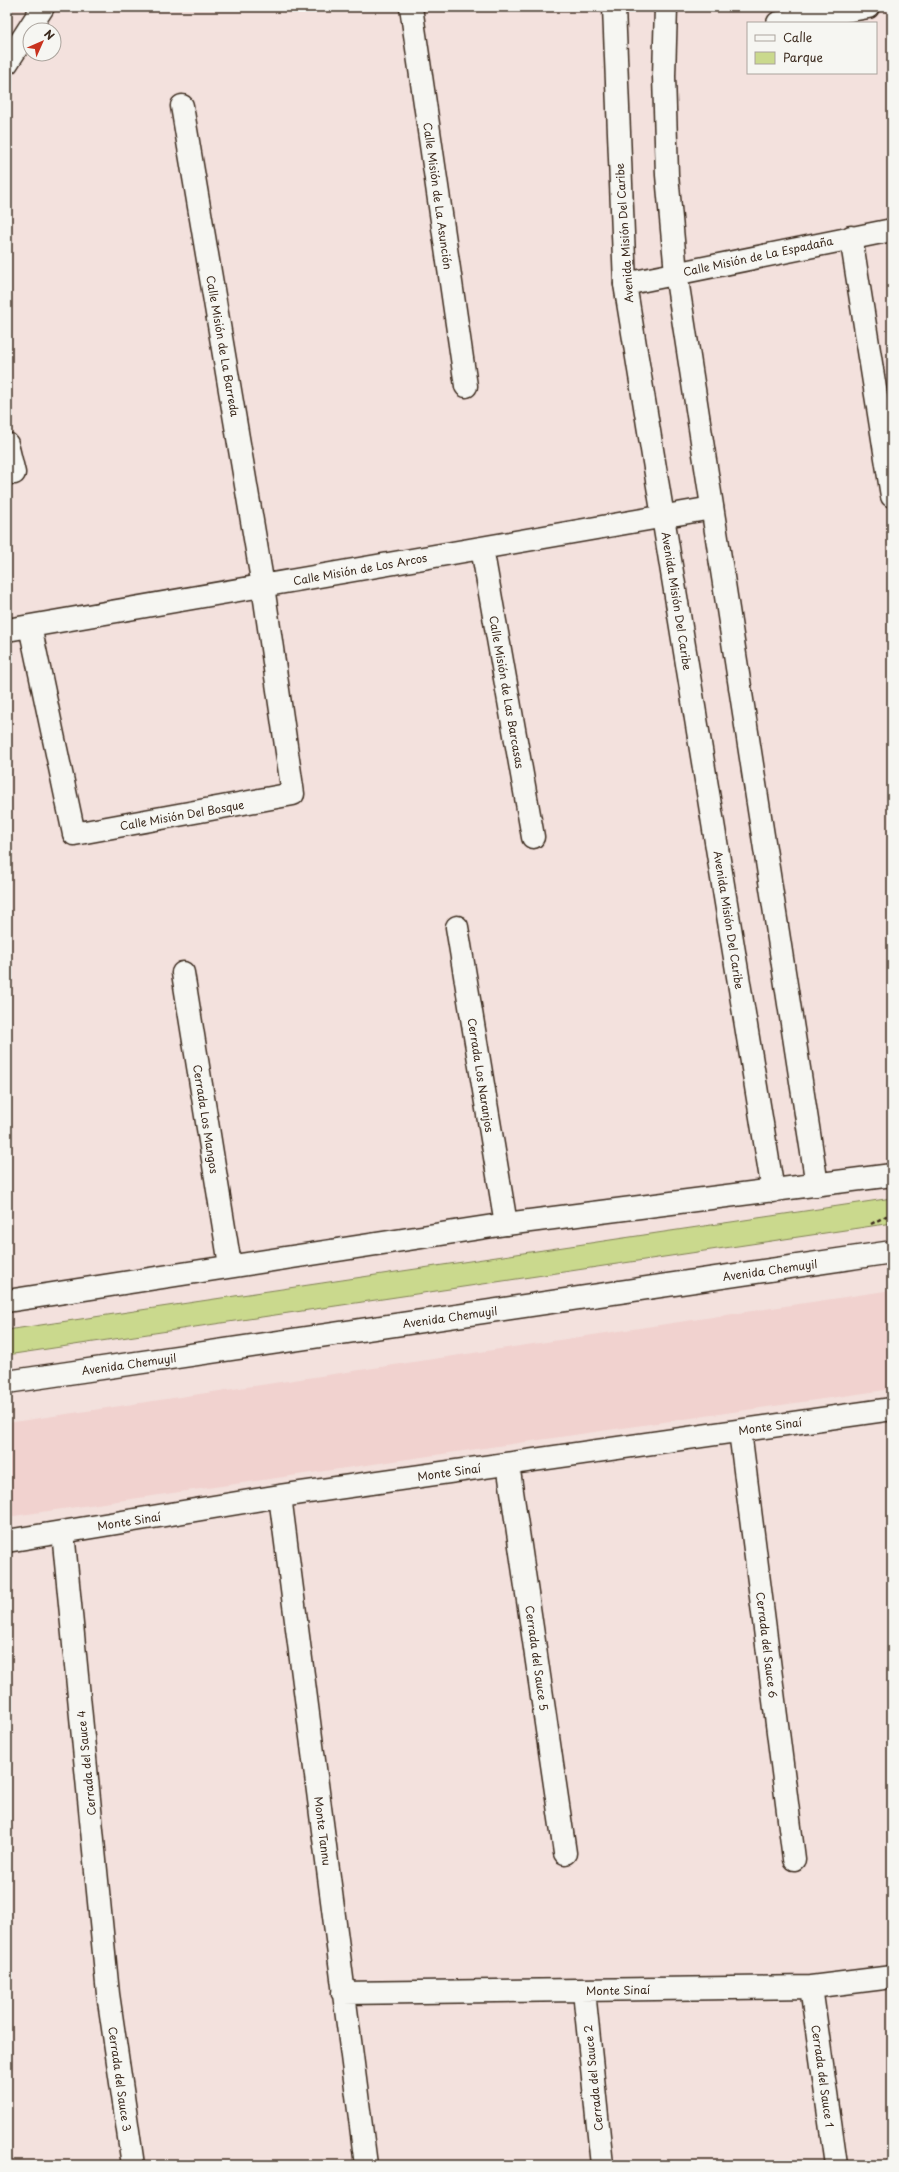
<svg xmlns="http://www.w3.org/2000/svg" width="899" height="2172" viewBox="0 0 899 2172" font-family="'Playpen Sans',sans-serif">
  <style>
    .built { fill: #f1d2cf }
    .green { fill: #cad98d; stroke: #828256 }
    .lines { fill: none; stroke-linecap: round; stroke-linejoin: round }
    .street-casing { stroke: #3b2a1e; stroke-width: 25 }
    .secondary-casing { stroke: #3b2a1e; stroke-width: 25 }
    .path { stroke: #3b2a1e; stroke-width: 2.5; stroke-dasharray: 4 3; stroke-linecap: butt }
    .street { stroke: #f6f6f2; stroke-width: 22 }
    .secondary { stroke: #f6f6f2; stroke-width: 22 }
    .labels { text-anchor: middle; dominant-baseline: central; stroke-width: 3; stroke-linejoin: round; paint-order: stroke }
    .street-label { font-size: 11px; fill: #3b2a1e; stroke: #f6f6f2 }
  </style>
  <rect width="100%" height="100%" fill="#f3e1dd"/>
  <filter id="ink" filterUnits="userSpaceOnUse"><feTurbulence type="fractalNoise" baseFrequency=".025" numOctaves="2"/><feDisplacementMap in="SourceGraphic" scale="8" xChannelSelector="R" yChannelSelector="G"/><feConvolveMatrix kernelMatrix="1 2 1 2 8 2 1 2 1" color-interpolation-filters="sRGB"/></filter>
  <g filter="url(#ink)">
    <path class="built" d="M892,1290v99l-885,128v-94z"/>
    <path class="green" d="M892,1198v25l-885,132v-25z"/>
    <g class="lines">
      <defs>
        <path id="street" d="M411,7l55,379
          M778,23l90,-16
          M7,63l36,-56
          M851,237l41,259
          M625,284l267,-54
          M7,444l7,29
          M482,548l51,289
          M30,626l44,208 219,-40 -30,-208 -81,-480
          M7,630l705,-122
          M457,927l49,297
          M183,973l47,292
          M740,1431l54,428
          M508,1464l57,389
          M280,1496l86,669
          M63,1532l45,462 25,171
          M7,1541l273,-45 612,-87
          M811,1987l25,178
          M584,1991l18,174
          M343,1993l468,-6 81,-10"/>
        <path id="secondary" d="M614,7l11,277 148,907
          M666,7l-2,69 3,99 9,98 141,912
          M7,1301l499,-77 386,-49
          M7,1382l885,-130"/>
      </defs>
      <use href="#street" class="street-casing"/>
      <use href="#secondary" class="secondary-casing"/>
      <path class="path" d="M871,1224l21,-11"/>
      <use href="#street" class="street"/>
      <use href="#secondary" class="secondary"/>
    </g>
  </g>
  <g class="labels">
    <g class="street-label">
      <text transform="translate(438 196) rotate(82)">Calle Misión de La Asunción</text>
      <text transform="translate(624 233) rotate(-94)">Avenida Misión Del Caribe</text>
      <text transform="translate(758 256) rotate(-12)">Calle Misión de La Espadaña</text>
      <text transform="translate(223 346) rotate(80)">Calle Misión de La Barreda</text>
      <text transform="translate(360 569) rotate(-10)">Calle Misión de Los Arcos</text>
      <text transform="translate(677 601) rotate(81)">Avenida Misión Del Caribe</text>
      <text transform="translate(507 692) rotate(80)">Calle Misión de Las Barcasas</text>
      <text transform="translate(182 815) rotate(-10)">Calle Misión Del Bosque</text>
      <text transform="translate(729 920) rotate(81)">Avenida Misión Del Caribe</text>
      <text transform="translate(481 1075) rotate(81)">Cerrada Los Naranjos</text>
      <text transform="translate(206 1119) rotate(81)">Cerrada Los Mangos</text>
      <text transform="translate(770 1270) rotate(-8)">Avenida Chemuyil</text>
      <text transform="translate(450 1317) rotate(-8)">Avenida Chemuyil</text>
      <text transform="translate(129 1364) rotate(-8)">Avenida Chemuyil</text>
      <text transform="translate(770 1426) rotate(-8)">Monte Sinaí</text>
      <text transform="translate(449 1472) rotate(-8)">Monte Sinaí</text>
      <text transform="translate(129 1521) rotate(-9)">Monte Sinaí</text>
      <text transform="translate(767 1645) rotate(83)">Cerrada del Sauce 6</text>
      <text transform="translate(537 1658) rotate(82)">Cerrada del Sauce 5</text>
      <text transform="translate(86 1763) rotate(-96)">Cerrada del Sauce 4</text>
      <text transform="translate(323 1831) rotate(83)">Monte Tannu</text>
      <text transform="translate(618 1990) rotate(-1)">Monte Sinaí</text>
      <text transform="translate(823 2076) rotate(82)">Cerrada del Sauce 1</text>
      <text transform="translate(593 2078) rotate(-96)">Cerrada del Sauce 2</text>
      <text transform="translate(120 2079) rotate(82)">Cerrada del Sauce 3</text>
    </g>
  </g>
  <rect width="899" height="2172" fill="none" stroke="#f6f6f2" stroke-width="24"/>
  <rect x="12" y="12" width="875" height="2148" fill="none" stroke="#3b2a1e" stroke-width="1.5" filter="url(#ink)"/>
  <rect x="747" y="22" width="130" height="52" fill="#f6f6f2" stroke="#aba49d"/>
  <rect x="755" y="35" width="20" height="6" fill="#f6f6f2" stroke="#aba49d"/>
  <text x="783" y="42" font-size="12" fill="#3b2a1e">Calle</text>
  <rect x="755" y="52" width="20" height="12" fill="#cad98d" stroke="#aba49d"/>
  <text x="783" y="62" font-size="12" fill="#3b2a1e">Parque</text>
  <g transform="translate(42 42) rotate(45)"><circle r="19" fill="#f6f6f2" stroke="#aba49d"/>
  <path d="M0-3L7 15L0 10L-7 15Z" fill="#c8321e"/>
  <text y="-6" font-size="11" font-weight="bold" text-anchor="middle" fill="#3b2a1e">N</text>
  </g>
</svg>
